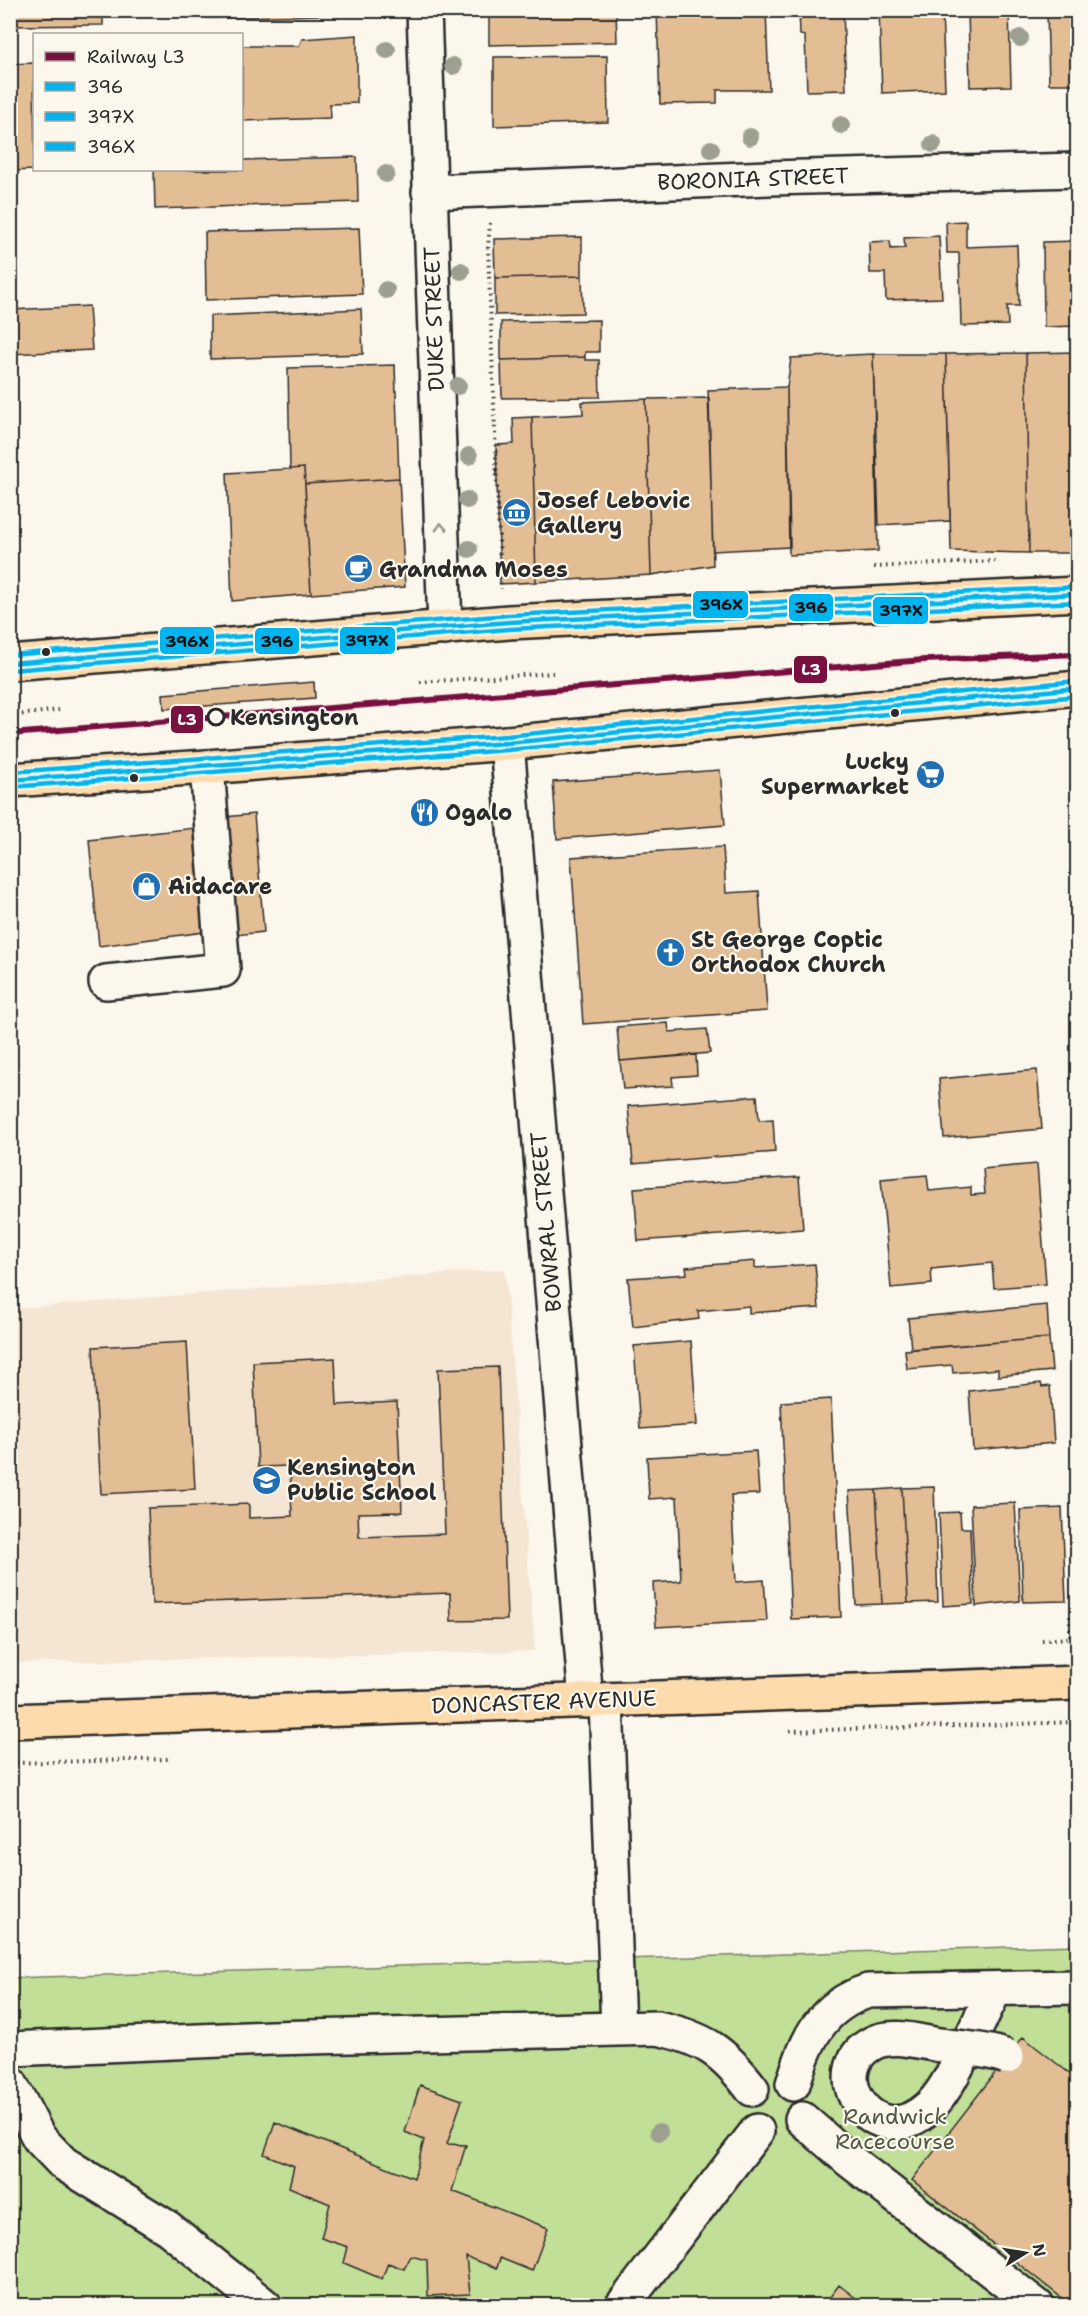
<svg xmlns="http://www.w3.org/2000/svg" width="1088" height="2316" viewBox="0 0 1088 2316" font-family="'Shantell Sans',sans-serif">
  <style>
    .built { fill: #f4e6d2 }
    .green { fill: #c1df97; stroke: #768561; stroke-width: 1.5 }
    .building { fill: #e3bd94; stroke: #2b2b2b; stroke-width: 1.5 }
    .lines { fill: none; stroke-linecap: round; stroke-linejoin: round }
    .minor-casing { stroke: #2b2b2b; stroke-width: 38 }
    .major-casing { stroke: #2b2b2b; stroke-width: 38 }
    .path { stroke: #2b2b2b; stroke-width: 4; stroke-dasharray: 1.5 4.5; stroke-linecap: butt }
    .minor { stroke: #fbf7ec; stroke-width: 33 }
    .major { stroke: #fedbac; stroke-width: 33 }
    .minor-bridge-casing { stroke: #2b2b2b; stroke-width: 38; stroke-linecap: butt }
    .minor-bridge { stroke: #fbf7ec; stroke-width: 33 }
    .bus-1-casing { stroke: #fbf7ec; stroke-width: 9 }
    .bus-2-casing { stroke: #fbf7ec; stroke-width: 9 }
    .bus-3-casing { stroke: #fbf7ec; stroke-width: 9 }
    .bus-1 { stroke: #00b5ef; stroke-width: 4.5 }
    .bus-2 { stroke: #00b5ef; stroke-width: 4.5 }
    .bus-3 { stroke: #00b5ef; stroke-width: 4.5 }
    .rail-1-casing { stroke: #fbf7ec; stroke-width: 10 }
    .rail-1 { stroke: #781140; stroke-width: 6 }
    .tree { fill: #9da091 }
    .oneway { stroke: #93918c }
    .bus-dot { fill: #2b2b2b; stroke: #fbf7ec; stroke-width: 2 }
    .stop-dot { fill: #fbf7ec; stroke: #2b2b2b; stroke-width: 3 }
    .labels { text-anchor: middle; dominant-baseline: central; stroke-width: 4.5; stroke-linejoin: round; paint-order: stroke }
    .street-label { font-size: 22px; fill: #2b2b2b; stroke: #fbf7ec }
    .poi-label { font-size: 22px; font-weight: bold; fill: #2b2b2b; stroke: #fbf7ec; text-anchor: start }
    .stop-label { font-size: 22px; font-weight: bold; fill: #2b2b2b; stroke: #fbf7ec; text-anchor: start }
    .park-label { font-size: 22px; fill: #505846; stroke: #fbf7ec }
    .line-badge { stroke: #fbf7ec; stroke-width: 2 }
    .badge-label { font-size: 16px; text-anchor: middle; font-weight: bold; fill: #fff }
    .pale-badge-label { font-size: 16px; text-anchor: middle; font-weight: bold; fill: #111 }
  </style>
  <rect width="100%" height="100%" fill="#fbf7ec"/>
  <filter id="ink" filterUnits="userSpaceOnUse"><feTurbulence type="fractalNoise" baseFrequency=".0167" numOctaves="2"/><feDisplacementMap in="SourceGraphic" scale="12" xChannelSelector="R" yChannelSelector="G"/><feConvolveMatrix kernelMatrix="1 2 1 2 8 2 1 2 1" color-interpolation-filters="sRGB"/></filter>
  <g filter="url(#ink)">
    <path class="built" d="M505,1269l30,382 -524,12 -1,-354z"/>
    <path class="green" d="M1077,1945v360h-1066l-1,-327z"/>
    <path class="building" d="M10,10h93v15l-93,1z
      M207,10h148v4l-148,4z
      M489,10h127l1,32 -128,3z
      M657,10h109l3,80h-52v13l-57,1z
      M799,10h44l3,80 -39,1 -2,-55 -5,-1z
      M879,10h63l3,80 -63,3z
      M968,10h41l2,76 -41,1z
      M1047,10h31v74h-29z
      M357,35v68l-27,1 1,14 -89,3v-75h57l3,-7z
      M607,56l1,66 -114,4v-69z
      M34,63l1,107 -25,1v-107z
      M357,157l1,45 -203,7 -1,-39h88v-10z
      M966,221v26l51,-2 2,61h-12l1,19 -47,1 -2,-73h-12l-1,-31z
      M359,228l3,66 -156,6 -1,-68z
      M939,236l3,62 -56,2 -1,-27h-15l-1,-31 21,-1 1,8 14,-1 -1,-10z
      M582,237v39l-87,2 -1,-39z
      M1078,241v85l-34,1 -1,-85z
      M582,276l1,37 -88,2v-37z
      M89,306l3,44 -82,4v-44z
      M361,309l2,45 -153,5v-43z
      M599,320v32h-14v5l-84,3v-38z
      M1078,352v201h-49l-3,-200z
      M1026,353l3,200 -78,-2 -5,-197z
      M873,354h73l4,167 -71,4z
      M873,354l5,197 -89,4 -2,-168 4,-29z
      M585,357v3h14l1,37 -98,1 -1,-38z
      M395,365l4,113 -94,6 -1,-16 -14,1 -2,-101z
      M787,387l3,160 -77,4 -5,-161z
      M709,398l4,167 -62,10 -5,-176z
      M646,399l5,176 -115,7 -4,-165 51,-3 -1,-12z
      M532,417l4,165 -36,2 -4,-139 18,-1 -1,-26z
      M304,468l7,126 -79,7 -5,-128z
      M399,478l6,109 -94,7 -6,-110z
      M314,682l1,16 -151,11 -1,-15z
      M720,770l5,55 -168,14 -4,-57z
      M254,814l10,118 -29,3 -10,-118z
      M195,828l9,104 -105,14 -10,-106z
      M723,847l3,46 33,-2 8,120 -184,13 -12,-167z
      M668,1023l1,9 38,-3 3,24 -90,8 -3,-34z
      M696,1055l1,20 -25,2 1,9 -50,3 -3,-28z
      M1037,1070l5,59 -98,9 -5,-59z
      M757,1096l2,24 14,-1 2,33 -142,12 -5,-58z
      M1037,1164l9,120 -52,4 -2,-25 -61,6 1,15 -41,4 -10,-109 46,-4 2,16 42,-4v8l14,-1 -2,-25z
      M799,1177l4,52 -165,12 -4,-53z
      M755,1261v7l60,-4 4,44 -70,5v-7l-51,5 1,8 -66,8 -5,-49 59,-4 -1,-7z
      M1047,1305l2,33 -138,11 -3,-31z
      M1049,1338l3,33 -54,5v-7l-45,4 -1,-8 -45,4 -2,-19z
      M691,1341l6,84 -57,4 -6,-83z
      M187,1342l8,147 -94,5 -8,-147z
      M335,1358l2,47 60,-3 5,110 -44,1 1,24 86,-3 -7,-165 60,-2 9,253 -56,1 -1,-28 -298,11 -4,-96 101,-4v14l43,-2 -2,-50 -32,1 -5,-105z
      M1041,1383l1,4 8,-1 4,57 -81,7 -4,-59z
      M831,1399l10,218 -50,2 -10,-217z
      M756,1451l3,43 -28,1 5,87 28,-2 3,41 -111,6 -3,-44 28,-2 -4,-84 -28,2 -2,-42z
      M934,1487l4,115 -30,1 -6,-115z
      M902,1488l6,115 -26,1 -6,-114z
      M876,1490l6,114 -26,1 -7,-114z
      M1015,1503l5,98 -44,5 -5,-101z
      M1062,1508l4,93 -43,1 -3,-92z
      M960,1512l1,16h9l3,76 -30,2 -4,-93z
      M1023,2037l55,43v226h-6l-160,-126z
      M420,2085l42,15 -15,44 19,1 -14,46 96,37 -16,43 -32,-13 -3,10 -31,-11 4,37 -42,2 -1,-36 -16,-4 -7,13 -16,-6 -6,16 -38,-16 4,-16 -27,-9 9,-34 -41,-17 5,-21 -30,-12 11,-32 139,56 10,-38 -19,-8z
      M839,2285l27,21h-43z"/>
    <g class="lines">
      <defs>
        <path id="minor" d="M424,10l21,618
          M429,192l340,-14 309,-8
          M507,743l79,958
          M106,982l117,-12 -16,-203
          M606,1700l12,329
          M10,2049l261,-11 386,-10c47,10 66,23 95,61
          M963,2055l32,-66
          M10,2083l29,55 24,25 105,65 97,78
          M793,2084c13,-44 28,-78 75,-93l210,-4
          M802,2119l47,41 188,146
          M622,2306l135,-175"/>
        <path id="major" d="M10,663l499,-41 569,-28
          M10,780l197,-13 300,-24 571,-55
          M10,1721l1068,-38"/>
      </defs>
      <use href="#minor" class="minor-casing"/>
      <use href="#major" class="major-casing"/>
      <path class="path" d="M490,223l-2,24 13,342
        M874,567l121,-6
        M420,682l133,-9
        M10,716l49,-6
        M1042,1640l28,-2v-22
        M790,1731l288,-9
        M10,1763l160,-4"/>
      <use href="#minor" class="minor"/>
      <use href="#major" class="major"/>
      <defs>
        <path id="minor-bridge" d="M963,2055c-10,18 -20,40 -35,53 -55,49 -108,-38 -55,-65 19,-10 47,-1 67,2 22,3 46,4 67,12"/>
      </defs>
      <use href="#minor-bridge" class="minor-bridge-casing"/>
      <use href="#minor-bridge" class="minor-bridge"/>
      <defs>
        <path id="bus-1" d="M10,663l499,-41 569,-28
          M10,780l497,-37 571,-55"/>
        <path id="bus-2" d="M11,670l498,-41 569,-27
          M10,787l498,-37 570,-54"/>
        <path id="bus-3" d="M10,655l499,-40 569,-28
          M10,772l496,-36 571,-55"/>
      </defs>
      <use href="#bus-1" class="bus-1-casing"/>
      <use href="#bus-2" class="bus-2-casing"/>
      <use href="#bus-3" class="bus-3-casing"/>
      <use href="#bus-1" class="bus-1"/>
      <use href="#bus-2" class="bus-2"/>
      <use href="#bus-3" class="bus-3"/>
      <defs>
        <path id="rail-1" d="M10,734l914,-74 154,-6"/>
      </defs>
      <use href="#rail-1" class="rail-1-casing"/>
      <use href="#rail-1" class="rail-1"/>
    </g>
    <g class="tree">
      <circle cx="1020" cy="38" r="9"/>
      <circle cx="387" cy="50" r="9"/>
      <circle cx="453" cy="66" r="9"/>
      <circle cx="841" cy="125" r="9"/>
      <circle cx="750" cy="137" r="9"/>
      <circle cx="933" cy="144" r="9"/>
      <circle cx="711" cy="149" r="9"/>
      <circle cx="386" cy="174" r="9"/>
      <circle cx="461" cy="271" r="9"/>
      <circle cx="386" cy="290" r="9"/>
      <circle cx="458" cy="386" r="9"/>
      <circle cx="469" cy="456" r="9"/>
      <circle cx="467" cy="500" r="9"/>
      <circle cx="469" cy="549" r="9"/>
      <circle cx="659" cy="2132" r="9"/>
    </g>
    <defs><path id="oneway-chevron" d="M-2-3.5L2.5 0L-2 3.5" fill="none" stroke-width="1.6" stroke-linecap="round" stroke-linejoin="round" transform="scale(1.5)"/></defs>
    <use class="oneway" href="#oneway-chevron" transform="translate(441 527) rotate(-92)"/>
  </g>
  <defs>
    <symbol id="museum-disc" viewBox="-11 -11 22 22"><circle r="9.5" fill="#1f6fb2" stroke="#fbf7ec"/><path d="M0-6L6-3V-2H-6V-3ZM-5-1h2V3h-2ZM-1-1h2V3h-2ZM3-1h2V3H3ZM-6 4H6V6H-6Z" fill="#fff"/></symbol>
    <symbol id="cafe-disc" viewBox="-11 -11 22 22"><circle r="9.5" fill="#1f6fb2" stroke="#fbf7ec"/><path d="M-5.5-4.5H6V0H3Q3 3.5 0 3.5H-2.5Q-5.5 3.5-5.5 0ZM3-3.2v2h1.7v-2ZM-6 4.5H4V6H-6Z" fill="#fff"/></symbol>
    <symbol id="supermarket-disc" viewBox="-11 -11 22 22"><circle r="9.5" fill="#1f6fb2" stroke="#fbf7ec"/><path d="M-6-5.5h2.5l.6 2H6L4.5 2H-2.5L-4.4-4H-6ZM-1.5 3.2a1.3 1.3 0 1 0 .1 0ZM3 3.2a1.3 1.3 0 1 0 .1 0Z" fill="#fff"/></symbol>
    <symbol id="restaurant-disc" viewBox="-11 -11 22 22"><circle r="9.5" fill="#1f6fb2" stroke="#fbf7ec"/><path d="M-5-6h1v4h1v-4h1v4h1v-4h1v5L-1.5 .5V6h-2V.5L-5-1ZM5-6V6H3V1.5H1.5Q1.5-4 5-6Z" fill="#fff"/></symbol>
    <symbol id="shop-disc" viewBox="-11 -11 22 22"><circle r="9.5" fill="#1f6fb2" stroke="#fbf7ec"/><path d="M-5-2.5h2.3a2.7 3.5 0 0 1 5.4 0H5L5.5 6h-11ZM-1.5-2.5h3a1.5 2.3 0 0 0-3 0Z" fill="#fff"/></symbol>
    <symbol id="church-disc" viewBox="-11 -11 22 22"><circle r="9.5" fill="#1f6fb2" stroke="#fbf7ec"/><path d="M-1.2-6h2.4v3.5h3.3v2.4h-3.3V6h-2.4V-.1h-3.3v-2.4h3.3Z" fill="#fff"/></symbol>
    <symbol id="school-disc" viewBox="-11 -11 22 22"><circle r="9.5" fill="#1f6fb2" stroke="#fbf7ec"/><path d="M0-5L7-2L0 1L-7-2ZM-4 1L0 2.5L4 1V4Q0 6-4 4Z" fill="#fff"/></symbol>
  </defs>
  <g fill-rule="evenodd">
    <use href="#museum-disc" x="500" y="496" width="33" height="33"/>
    <use href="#cafe-disc" x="342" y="552" width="33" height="33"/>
    <use href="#supermarket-disc" x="914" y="758" width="33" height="33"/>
    <use href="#restaurant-disc" x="408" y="796" width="33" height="33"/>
    <use href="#shop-disc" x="130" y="870" width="33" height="33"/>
    <use href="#church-disc" x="654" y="936" width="33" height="33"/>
    <use href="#school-disc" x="250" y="1464" width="33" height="33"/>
  </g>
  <g class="bus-dot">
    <circle cx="46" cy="652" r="5"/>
    <circle cx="895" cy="713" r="5"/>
    <circle cx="134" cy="778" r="5"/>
  </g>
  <circle class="stop-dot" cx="216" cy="717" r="8"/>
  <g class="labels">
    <g class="street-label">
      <text transform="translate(753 179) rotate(-2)">BORONIA STREET</text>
      <text transform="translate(434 319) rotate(-92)">DUKE STREET</text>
      <text transform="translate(546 1222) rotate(-95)">BOWRAL STREET</text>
      <text transform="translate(544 1702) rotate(-2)">DONCASTER AVENUE</text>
    </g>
    <g class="poi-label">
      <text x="537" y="500">Josef Lebovic<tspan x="537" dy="25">Gallery</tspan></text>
      <text x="379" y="569">Grandma Moses</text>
      <text x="909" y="761" text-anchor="end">Lucky<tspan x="909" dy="25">Supermarket</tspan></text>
      <text x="445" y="812">Ogalo</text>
      <text x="168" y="886">Aidacare</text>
      <text x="691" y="939">St George Coptic<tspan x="691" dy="25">Orthodox Church</tspan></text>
      <text x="287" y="1467">Kensington<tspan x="287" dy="25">Public School</tspan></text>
    </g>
    <g class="stop-label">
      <text x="230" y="717">Kensington</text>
    </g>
    <g class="park-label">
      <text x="895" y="2116">Randwick<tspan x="895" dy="25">Racecourse</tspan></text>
    </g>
  </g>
  <g class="line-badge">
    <rect x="692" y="590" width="57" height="29" rx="6" fill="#00b5ef"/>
    <rect x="788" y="593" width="46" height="29" rx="6" fill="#00b5ef"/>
    <rect x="872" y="596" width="57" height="29" rx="6" fill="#00b5ef"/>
    <rect x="339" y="626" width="57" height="29" rx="6" fill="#00b5ef"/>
    <rect x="159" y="626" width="56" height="29" rx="6" fill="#00b5ef"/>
    <rect x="254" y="627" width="46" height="28" rx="6" fill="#00b5ef"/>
    <rect x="793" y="655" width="35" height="29" rx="6" fill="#781140"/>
    <rect x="170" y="705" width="34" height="29" rx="6" fill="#781140"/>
  </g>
  <g class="badge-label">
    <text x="811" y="675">L3</text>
    <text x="187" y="725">L3</text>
  </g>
  <g class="pale-badge-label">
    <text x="721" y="610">396X</text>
    <text x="811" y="613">396</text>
    <text x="901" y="616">397X</text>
    <text x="367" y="646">397X</text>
    <text x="187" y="647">396X</text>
    <text x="277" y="647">396</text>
  </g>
  <rect width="1088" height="2316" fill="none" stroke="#fbf7ec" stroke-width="36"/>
  <rect x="18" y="18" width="1052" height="2280" fill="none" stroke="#2b2b2b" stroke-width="2" filter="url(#ink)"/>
  <rect x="33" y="33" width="210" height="138" fill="#fbf7ec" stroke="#a8a59f" stroke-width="1.5"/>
  <rect x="45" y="52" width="30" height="9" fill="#781140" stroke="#a8a59f" stroke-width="1.5"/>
  <text x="87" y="63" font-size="18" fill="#2b2b2b">Railway L3</text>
  <rect x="45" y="82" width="30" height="9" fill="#00b5ef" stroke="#a8a59f" stroke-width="1.5"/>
  <text x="87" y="93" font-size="18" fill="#2b2b2b">396</text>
  <rect x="45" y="112" width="30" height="9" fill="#00b5ef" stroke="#a8a59f" stroke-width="1.5"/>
  <text x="87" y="123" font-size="18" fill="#2b2b2b">397X</text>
  <rect x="45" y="142" width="30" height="9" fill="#00b5ef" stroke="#a8a59f" stroke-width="1.5"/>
  <text x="87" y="153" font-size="18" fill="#2b2b2b">396X</text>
  <g transform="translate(1025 2253) rotate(79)" stroke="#fbf7ec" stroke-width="4.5" paint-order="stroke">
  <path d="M0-4.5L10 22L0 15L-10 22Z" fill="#2b2b2b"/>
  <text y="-9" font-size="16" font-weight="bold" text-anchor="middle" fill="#2b2b2b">N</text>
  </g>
</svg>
